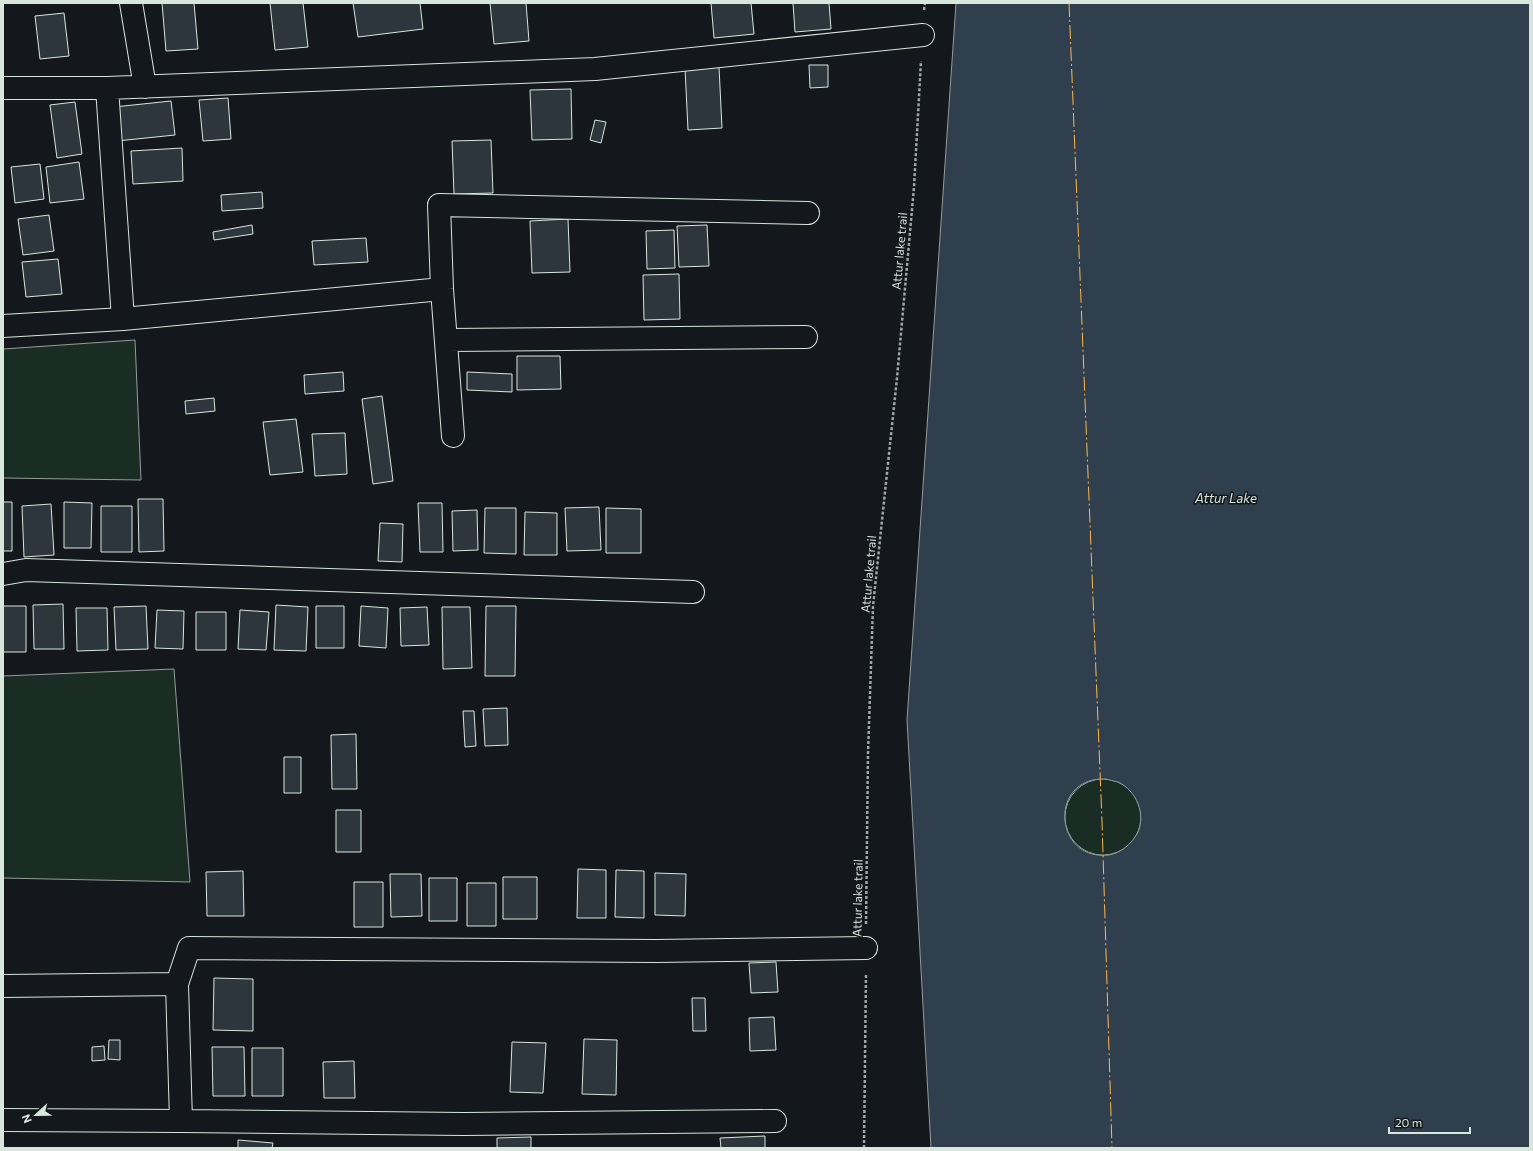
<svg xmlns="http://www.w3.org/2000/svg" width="1533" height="1151" viewBox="0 0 1533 1151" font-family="Commissioner,sans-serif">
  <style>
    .green { fill: #1a2d24; stroke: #939e99 }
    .water { fill: #2f3f4d; stroke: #939e99; fill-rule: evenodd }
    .building { fill: #2c363c; stroke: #d8e6dc }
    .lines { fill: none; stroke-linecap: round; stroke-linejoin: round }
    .minor-casing { stroke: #d8e6dc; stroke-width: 24 }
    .path { stroke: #9da8a2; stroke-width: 2.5; stroke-dasharray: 3 2; stroke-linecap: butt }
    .minor { stroke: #14181c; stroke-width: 22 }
    .power { stroke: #ffb74d; stroke-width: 1; stroke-dasharray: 14 3 2 3; stroke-linecap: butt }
    .labels { text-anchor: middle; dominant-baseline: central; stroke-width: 3; stroke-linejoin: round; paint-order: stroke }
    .street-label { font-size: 12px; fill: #d8e6dc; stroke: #14181c }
    .water-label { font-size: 13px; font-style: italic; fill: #d8e6dc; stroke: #14181c }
  </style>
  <rect width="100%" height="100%" fill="#14181c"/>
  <path class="green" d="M135,340l6,140 -138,-2v-129z
    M174,669l16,213 -187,-4v-202z
    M1065 817a38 38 0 1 1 76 0a38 38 0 1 1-76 0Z"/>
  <path class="water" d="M956,3h574v1145h-599l-24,-428zM1106,779c3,1 8,2 12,3 18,8 29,33 19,52 -6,10 -16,19 -28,21 -51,6 -60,-65 -16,-75 4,-1 9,-1 13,-1z"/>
  <path class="building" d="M162,3h32l4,46 -32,2z
    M270,3h33l5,44 -33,3z
    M353,3h67l3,26 -65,8z
    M490,3h36l3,38 -35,3z
    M711,3h40l3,31 -40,4z
    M793,3h36l2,26 -36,3z
    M64,13l5,43 -29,3 -5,-43z
    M809,65h19v22l-18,1z
    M719,67l3,61 -34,2 -3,-62z
    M571,89l1,50 -40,1 -2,-50z
    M228,98l3,41 -28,2 -4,-41z
    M171,101l4,34 -58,6 -3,-34z
    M75,102l7,52 -25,4 -7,-53z
    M595,120l11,2 -5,21 -11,-3z
    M491,140l2,53 -39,1 -2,-53z
    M182,148l1,33 -50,3 -2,-33z
    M79,162l5,37 -34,4 -4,-36z
    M40,164l4,35 -29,4 -4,-36z
    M262,192l1,16 -41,3 -1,-16z
    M49,215l5,36 -31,4 -5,-36z
    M568,219l2,53 -38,1 -2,-52z
    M252,225l1,9 -39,6 -1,-8z
    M707,225l2,41 -30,1 -2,-41z
    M674,230l1,38 -28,1 -1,-38z
    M366,238l2,24 -54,3 -2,-24z
    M58,259l4,35 -36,3 -4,-35z
    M679,274l1,45 -36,1 -1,-45z
    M517,356h43l1,33 -44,1z
    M343,372l1,19 -39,3 -1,-19z
    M467,372l45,2v18l-45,-2z
    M382,396l11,85 -20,3 -11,-85z
    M214,398l1,13 -29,3 -1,-13z
    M296,419l7,53 -33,3 -7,-53z
    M345,433l2,41 -32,2 -3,-42z
    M138,499h25l1,52 -25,1z
    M3,502h9v49h-9z
    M64,502l28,1 -1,45h-27z
    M418,503h24l1,49h-23z
    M51,504l3,51 -30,2 -2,-51z
    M101,506h31v46h-31z
    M599,507l2,43 -34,1 -2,-43z
    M485,508h31v46l-32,-1z
    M606,508l35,1v44h-35z
    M477,510l1,40 -25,1 -1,-40z
    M525,512l32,1v42h-33z
    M380,523l23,1 -1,38 -24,-1z
    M63,604l1,45h-30l-1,-44z
    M276,605l32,2 -2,44 -32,-1z
    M3,606h23v46h-23z
    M146,606l2,43 -32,1 -2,-43z
    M316,606h28v42h-28z
    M361,606l27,2 -2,40 -27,-2z
    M486,606h30l-1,70h-30z
    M427,607l2,38 -28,1 -1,-38z
    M442,607h28l2,61 -29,1z
    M76,608h31l1,42 -31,1z
    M157,610l27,1 -1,38 -28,-1z
    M240,610l29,2 -3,38 -28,-1z
    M196,612h30v38h-30z
    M507,708l1,37 -23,1 -2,-37z
    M463,711h11l2,35 -11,1z
    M356,734l1,55h-25l-1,-54z
    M284,757h17v36h-17z
    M336,810h25v42h-25z
    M578,869l28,1v48h-29z
    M616,870l28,1v47l-29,-1z
    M243,871l1,45h-37l-1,-44z
    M655,873l31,1 -1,42 -30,-1z
    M390,874h31l1,42 -31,1z
    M503,877h34v42h-34z
    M429,878h28v43h-28z
    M354,882h29v45h-29z
    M467,883h29v43h-29z
    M776,962l2,30 -27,1 -2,-30z
    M214,978l39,1v52l-40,-1z
    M692,998h13l1,33h-13z
    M774,1017l2,33 -26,1 -1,-33z
    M584,1039l33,1 -1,55 -34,-1z
    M109,1040h11v20l-12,-1z
    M512,1042l34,1 -3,50 -33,-1z
    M104,1046l1,14 -13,1v-14z
    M212,1047h32l1,49h-32z
    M252,1048h31v48h-31z
    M354,1061l1,37h-31l-1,-36z
    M765,1136v12h-44l-1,-10z
    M531,1137v11h-34v-10z
    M238,1140l35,3 -1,5h-34z"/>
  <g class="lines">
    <defs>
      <path id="minor" d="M131,3l14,84
        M3,88h104l16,231
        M107,88l488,-19 328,-34
        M3,326l120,-7 319,-30
        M446,340l360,-3
        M453,436l-11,-147 -3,-84 369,8
        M3,574l23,-4 667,22
        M177,984l12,-36 466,3 211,-3
        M3,986l174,-2 4,137 -178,-1
        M181,1121l283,3 311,-3"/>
    </defs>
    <use href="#minor" class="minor-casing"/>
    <path class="path" d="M924,10l1,-7
      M866,924l2,-170 5,-148 24,-228 17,-191 7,-126
      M864,1148l2,-175"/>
    <use href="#minor" class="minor"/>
    <path class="power" d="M1069,3l33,818 10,327"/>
  </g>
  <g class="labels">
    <g class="street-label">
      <text transform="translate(899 251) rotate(-85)">Attur lake trail</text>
      <text transform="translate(868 574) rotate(-85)">Attur lake trail</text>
      <text transform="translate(857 898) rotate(-89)">Attur lake trail</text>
    </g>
    <g class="water-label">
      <text x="1226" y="498">Attur Lake</text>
    </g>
  </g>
  <rect width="1533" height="1151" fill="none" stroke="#d8e6dc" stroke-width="8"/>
  <g transform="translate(36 1115) rotate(248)" stroke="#14181c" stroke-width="3" paint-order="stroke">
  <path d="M0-3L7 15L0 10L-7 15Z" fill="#d8e6dc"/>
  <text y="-6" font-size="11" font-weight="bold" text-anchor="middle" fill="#d8e6dc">N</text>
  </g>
  <path d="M1389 1127v6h81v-6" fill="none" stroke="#d8e6dc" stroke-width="2"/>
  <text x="1395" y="1127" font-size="12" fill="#d8e6dc" stroke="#14181c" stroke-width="3" paint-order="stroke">20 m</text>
</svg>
